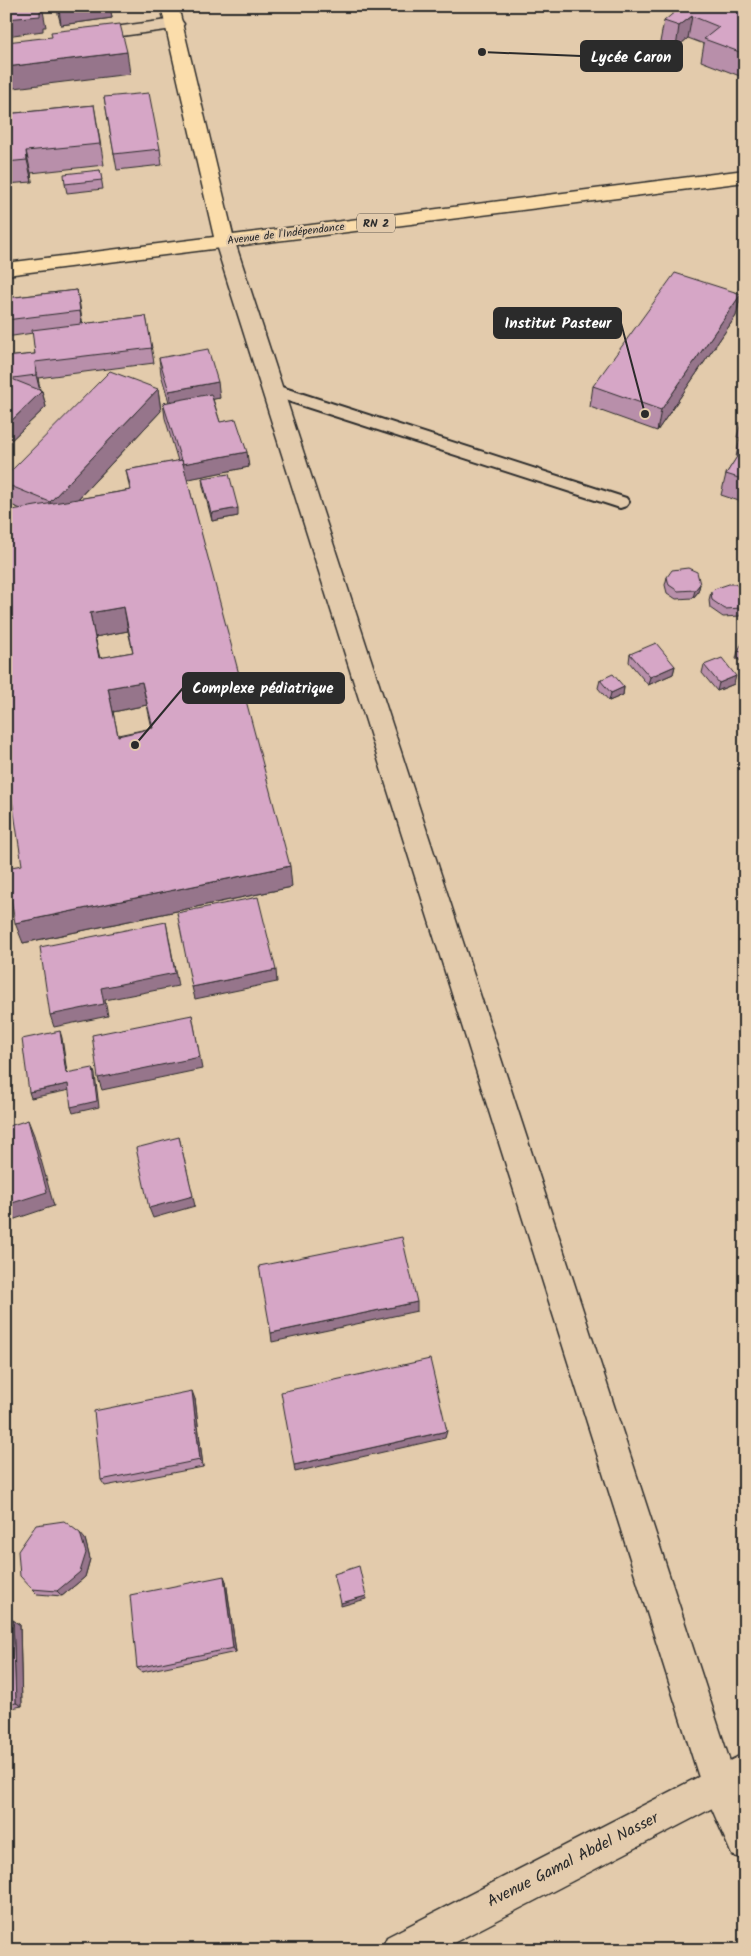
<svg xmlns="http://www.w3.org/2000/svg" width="751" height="1956" viewBox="0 0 751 1956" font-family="Kalam,sans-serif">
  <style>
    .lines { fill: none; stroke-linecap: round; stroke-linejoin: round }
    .service-casing { stroke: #2b2b2b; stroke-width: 4 }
    .minor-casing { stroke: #2b2b2b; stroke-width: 3 }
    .tertiary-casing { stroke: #2b2b2b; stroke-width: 3 }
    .primary-casing { stroke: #2b2b2b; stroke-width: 3 }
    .service { fill: #e3cbac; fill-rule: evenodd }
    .minor { fill: #e3cbac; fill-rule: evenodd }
    .tertiary { fill: #e3cbac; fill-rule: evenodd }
    .primary { fill: #fbddab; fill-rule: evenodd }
    .wall { fill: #b88faa; stroke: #2b2b2b; fill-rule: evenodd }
    .shaded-wall { fill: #96748b; stroke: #2b2b2b }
    .building { fill: #d6a6c6; stroke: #2b2b2b; fill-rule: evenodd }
    .labels { text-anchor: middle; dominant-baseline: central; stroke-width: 4.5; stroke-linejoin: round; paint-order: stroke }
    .far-street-label { font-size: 11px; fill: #2b2b2b; stroke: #e3cbac }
    .shield { fill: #e3cbac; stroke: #625b52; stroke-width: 1 }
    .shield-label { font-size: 12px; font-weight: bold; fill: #2b2b2b }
    .near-street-label { font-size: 16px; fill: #2b2b2b; stroke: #e3cbac }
    .leader { fill: none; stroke: #2b2b2b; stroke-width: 2 }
    .callout-dot { fill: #2b2b2b; stroke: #e3cbac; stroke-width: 2 }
    .callout { fill: #2b2b2b; stroke: #2b2b2b; stroke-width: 2 }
    .callout-label { font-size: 15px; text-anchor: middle; font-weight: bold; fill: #fff }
  </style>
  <rect width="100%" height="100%" fill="#e3cbac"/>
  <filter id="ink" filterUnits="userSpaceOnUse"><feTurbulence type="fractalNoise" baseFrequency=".02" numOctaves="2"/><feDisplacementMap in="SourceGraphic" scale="10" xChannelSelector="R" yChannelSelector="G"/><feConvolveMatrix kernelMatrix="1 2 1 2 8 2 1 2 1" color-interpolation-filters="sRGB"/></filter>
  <g filter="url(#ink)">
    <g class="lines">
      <defs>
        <path id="service" d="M272,384l354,114 3,4 -3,4 -6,2 -6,-2 -348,-112 -3,-4 3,-4z"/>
        <path id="minor" d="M175,19l6,1 3,4 -3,4 -97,13 -6,-1 -3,-4 3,-4 6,-1z
          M225,236l7,2 3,4 501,1538 9,20v60l-13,-5 -31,-71 -486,-1542 3,-4z"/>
        <path id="tertiary" d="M745,1753v38l-305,159h-59l6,-13z"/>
        <path id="primary" d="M161,6h17l55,229 512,-65v12l-739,93v-12l208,-26z"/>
      </defs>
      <use href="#service" class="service-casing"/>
      <use href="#minor" class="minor-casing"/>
      <use href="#tertiary" class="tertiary-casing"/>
      <use href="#primary" class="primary-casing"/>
      <use href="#service" class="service"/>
      <use href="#minor" class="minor"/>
      <use href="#tertiary" class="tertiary"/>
      <use href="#primary" class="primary"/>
    </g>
    <path class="wall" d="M56,6h54l2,12 -51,7z
      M745,6v72l-44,-17 3,-17 -16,-6 -12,10 -16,-6 4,-21z
      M104,97l56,52 2,16 -45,5z
      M94,105l10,60 -73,8 1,9 -26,2v-70z
      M100,170l3,19 -36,4 -2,-9z
      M77,290l5,34 64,-8 8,47 -116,15 2,12 2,1 4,16 -40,38v-88l29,-3 -2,-21 -27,4v-39z
      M741,294l-5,22 -79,115 -67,-24 3,-21z
      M159,358l61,40 -7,1 7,23 29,45 -62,12 105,408 -269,56 -2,-434 -15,-6v-27l152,-87 3,22 -83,88 52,-9 -4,-20 52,-9 -13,-43 -2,-15 6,-1 -8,-28zM128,631l5,21 -33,6 -5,-21zM147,705l5,23 -34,7 -5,-23z
      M745,413v90l-24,-8 5,-21 11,-17h-1l4,-19 -3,-1 6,-21z
      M202,478l36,38 -26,5 -9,-35z
      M667,577l33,7 -2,8 -5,6 -17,1 -9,-6 -2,-8z
      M711,592l34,17 -5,7 -17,1 -13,-9 -1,-8z
      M745,638v24l-9,-3 2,-8z
      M630,654l45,12 -2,8 -25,11 -19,-23z
      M704,665l30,19 -17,7 -15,-18z
      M600,680l24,7 -1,8 -14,6 -11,-13z
      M195,1399l8,68 -98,19 -4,-6z
      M85,1539l5,20 -5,18 -23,19 -25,-2 -5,-5z
      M226,1581l10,71 -94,20 -5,-4z
      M13,1620l7,5 2,81 -16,3v-88z"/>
    <path class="shaded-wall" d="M81,6h29l2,12 -51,7 -2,-16z
      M40,11h3l3,16h-3v4l-37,5v-17z
      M692,16l-4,22 -12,10 3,-22z
      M127,52l3,22 -124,15v-22z
      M26,151l5,22 1,9 -5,-22z
      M77,290l3,16 3,21 -3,-16z
      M741,294l-5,22 -79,115 4,-21z
      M35,362l3,16 2,13 -4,-16z
      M218,382l2,16 -49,9 -2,-16z
      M158,389l3,22 -106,112 -5,-21z
      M42,391l4,16 -40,38v-19z
      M247,452l2,15 -65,13 -2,-16z
      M238,508v8l-26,5 -1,-8z
      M700,584l-2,8 -5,6 2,-8z
      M745,604v5l-5,7 2,-8z
      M124,607l4,24 -33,6 9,45 -14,-69z
      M675,666l-2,8 -25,11 2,-8z
      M736,676l-2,8 -17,7 2,-8z
      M142,682l5,23 -34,7 -5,-24z
      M624,687l-1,8 -14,6 2,-8z
      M290,866l2,21 -269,56 -8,-20z
      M166,922l12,64 -73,14 3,16 -54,11 -4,-12 51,-27z
      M276,970l1,12 -82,17 -3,-12z
      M192,1015l10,54 -100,21 -4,-12z
      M60,1031l2,7 6,41 -2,-6z
      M93,1068l2,6 4,33 -26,6 -2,-6z
      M68,1084l2,6 -39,8 -2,-6z
      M28,1120l6,15 20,71 -48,16v-17z
      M179,1137l16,69 -42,12 -4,-10z
      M417,1302v9l-145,31 -1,-9z
      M192,1391l3,8 8,68 -3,-7z
      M447,1431l-2,7 -150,34 -1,-7z
      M80,1533l5,6 5,20 -5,18 -23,19 -5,-5z
      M224,1576l2,5 10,71 -3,-4z
      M366,1596v3l-25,7v-3z
      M13,1620l7,5 2,81 -6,-3z"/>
    <path class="building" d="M6,6h36l1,5h-3v5l-34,3z
      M58,6h23l-22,3z
      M682,6h63v48l-41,-15 15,-12 -27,-11 -13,10 -15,-5z
      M120,24l7,28 -121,15v-25l46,-5 -1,-5z
      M149,93l11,56 -46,5 -10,-57z
      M94,105l6,39 -74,7 1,9 -21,2v-48z
      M100,170l2,10 -37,4 -1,-10z
      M675,273l66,21 -80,116 -68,-24z
      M77,290l3,21 -74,9v-22z
      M146,316l6,32 -117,14 1,13 -30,4v-22l29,-3 -3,-24z
      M208,349l10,33 -49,9 -10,-33z
      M110,371l48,18 -108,113 -44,-18v-8z
      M12,379l30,12 -36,35v-42z
      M211,394l9,28 16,-3 11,33 -64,12 -1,-4h-1l-18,-57z
      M745,429v8l-4,-1z
      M745,444v36l-19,-6z
      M182,460l108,406 -275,57 -9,-55 16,-3 -16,-105v-249l125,-21 -5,-20zM124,607l9,45 -34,6 -9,-45zM142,682l11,46 -35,8 -10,-48z
      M229,474l9,34 -27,5 -9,-35z
      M688,568l9,4 3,12 -5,6 -17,1 -9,-6 -2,-8 5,-7z
      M729,584h6l10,7v13l-3,4 -17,1 -13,-9 -1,-8 3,-3z
      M745,638v15l-7,-2z
      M656,643l19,23 -25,11 -20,-23z
      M722,658l14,18 -17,7 -15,-18z
      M613,674l11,13 -13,6 -11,-13z
      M258,897l18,73 -84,17 -15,-74z
      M166,922l9,51 -74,15 3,16 -54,11 -10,-68z
      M192,1015l8,42 -102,21 -6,-43z
      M60,1031l6,42 27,-5 4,33 -26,6 -3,-23 -39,8 -7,-53z
      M28,1120l19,72 -41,13v-78z
      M179,1137l14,59 -44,12 -13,-60z
      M402,1237l15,65 -146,31 -12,-67z
      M430,1359l17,72 -153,34 -13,-73z
      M192,1391l8,69 -99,20 -7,-69z
      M64,1521l16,12 6,20 -6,19 -23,19 -25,-2 -12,-13 -2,-25 18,-26z
      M359,1566l7,30 -25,7 -7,-29z
      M224,1576l9,72 -96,20 -7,-73z
      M13,1620l3,83 -10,2v-84z"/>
  </g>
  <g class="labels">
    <g class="far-street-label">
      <text transform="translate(286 234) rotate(-7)">Avenue de l'Indépendance</text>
    </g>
    <rect class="shield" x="357" y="213.5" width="38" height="19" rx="4"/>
    <g class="shield-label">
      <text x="376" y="223">RN 2</text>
    </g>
    <g class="near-street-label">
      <text transform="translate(573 1860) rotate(-27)">Avenue Gamal Abdel Nasser</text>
    </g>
  </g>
  <path class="leader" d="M482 52L581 56M645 414L621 323M135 745L183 688"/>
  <g class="callout-dot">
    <circle cx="482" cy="52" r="5"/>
    <circle cx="645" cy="414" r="5"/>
    <circle cx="135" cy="745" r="5"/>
  </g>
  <g class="callout">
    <rect x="581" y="41" width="101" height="30" rx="5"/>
    <rect x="494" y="308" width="127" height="30" rx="5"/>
    <rect x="183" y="673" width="161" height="30" rx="5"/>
  </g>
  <g class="callout-label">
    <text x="631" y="62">Lycée Caron</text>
    <text x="558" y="328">Institut Pasteur</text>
    <text x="263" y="693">Complexe pédiatrique</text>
  </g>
  <rect width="751" height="1956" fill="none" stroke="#e3cbac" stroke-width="25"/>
  <rect x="12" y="12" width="726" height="1931" fill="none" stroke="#2b2b2b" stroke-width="2" filter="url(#ink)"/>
</svg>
